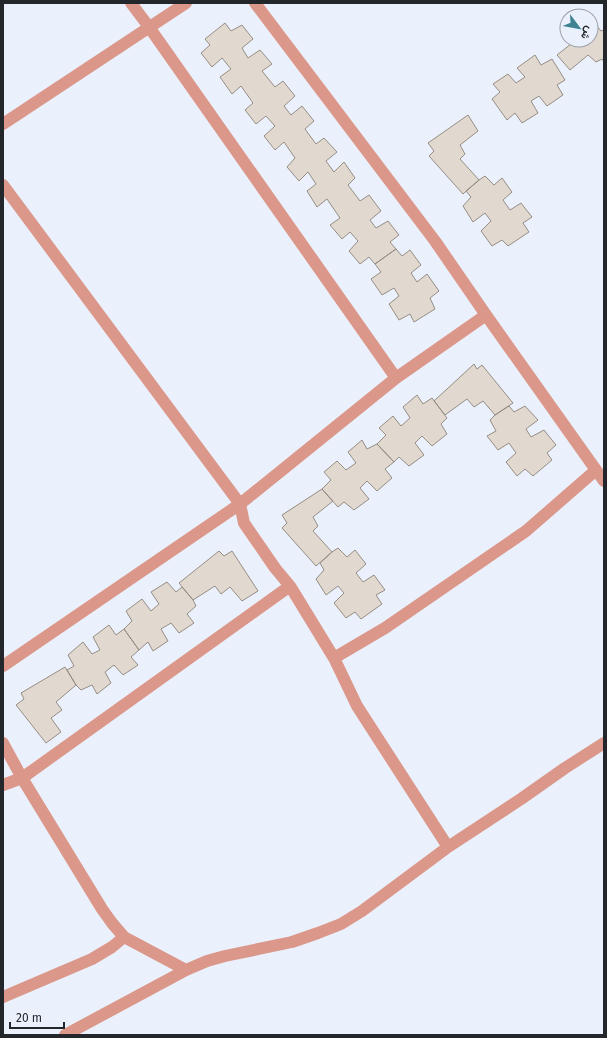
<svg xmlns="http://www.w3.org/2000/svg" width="607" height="1038" viewBox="0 0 607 1038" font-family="'Fira Sans',Vazirmatn,sans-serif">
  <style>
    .building { fill: #e1d8cf; stroke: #958d84 }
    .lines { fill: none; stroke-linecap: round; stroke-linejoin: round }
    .minor { stroke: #db978a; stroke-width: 12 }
  </style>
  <rect width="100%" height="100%" fill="#ebf1fc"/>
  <path class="building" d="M225,23l6,8 11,-6 11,14 -11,9 6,10 12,-8 12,14 -10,7 13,16 8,-6 12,15 -11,10 7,9 11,-9 12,15 -9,8 11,15 8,-6 13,14 -11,9 8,11 10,-10 11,16 -7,7 12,16 9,-6 12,16 -11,9 6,8 12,-7 11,14 -9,7 6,7 -21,15 -6,-7 -9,7 -11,-13 9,-10 -8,-9 -8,7 -12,-14 10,-7 -13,-19 -10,8 -10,-16 9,-7 -8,-12 -9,9 -12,-14 8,-9 -11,-16 -9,8 -11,-14 11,-10 -9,-10 -10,8 -11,-14 8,-7 -12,-17 -9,8 -12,-17 11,-8 -9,-11 -10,9 -11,-14 9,-8 -5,-6z
    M595,24l6,7 3,-1v32l-2,-3 -6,3 -8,-7 -18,15 -13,-15 19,-15h15v-13z
    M535,55l6,10 11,-6 13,21 -8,5 6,10 -16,11 -8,-10 -8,5 7,12 -16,10 -7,-10 -8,7 -15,-21 8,-7 -7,-8 15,-10 8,9 9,-6 -8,-9z
    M468,115l10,16 -18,14 5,9 -5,5 19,21 -16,14 -34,-38 5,-5 -6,-8z
    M485,176l9,9 8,-7 10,14 -9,8 7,10 11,-7 11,14 -9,6 6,9 -21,14 -6,-6 -10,6 -11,-15 10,-10 -6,-8 -12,9 -10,-16 8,-9 -5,-6 13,-11z
    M396,249l6,7 8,-6 11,15 -10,8 6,9 10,-8 12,17 -9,7 5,11 -21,13 -4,-8 -11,6 -10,-16 10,-8 -5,-8 -12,7 -11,-16 10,-7 -6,-8z
    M474,364l3,5 5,-4 31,38 -18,12 -12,-14 -9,6 -7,-8 -22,16 -11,-14z
    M417,395l6,9 9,-6 15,20 -6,6 6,10 -15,12 -10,-10 -7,7 9,12 -15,11 -10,-9 -5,5 -17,-18 9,-9 -7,-7 14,-12 8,10 9,-8 -7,-11z
    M509,406l5,6 11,-6 13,14 -12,9 5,8 13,-7 12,15 -9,8 5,7 -19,16 -8,-7 -8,7 -11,-14 10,-9 -7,-10 -11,7 -11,-14 9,-5 -6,-11 5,-5z
    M362,440l5,9 10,-5 17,18 -9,7 7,9 -15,13 -10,-10 -7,7 9,11 -15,11 -10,-8 -6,5 -11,-12 -5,-6 9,-9 -7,-8 13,-11 9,9 10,-7 -8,-11z
    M322,489l11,12 -20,16 5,9 -5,5 19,21 -16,14 -34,-38 5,-5 -5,-8z
    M338,548l9,9 8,-7 11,14 -10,9 7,9 11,-7 11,15 -9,5 6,9 -21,15 -6,-7 -9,6 -12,-15 10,-10 -6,-7 -12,9 -10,-16 8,-9 -4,-7 12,-11z
    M219,551l5,5 8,-5 26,40 -16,10 -12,-14 -9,7 -6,-8 -22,14 -14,-17z
    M167,582l9,10 6,-5 11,13 3,6 -9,8 7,9 -15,10 -8,-10 -10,6 7,12 -15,10 -5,-9 -9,8 -15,-21 8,-8 -6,-10 16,-12 9,12 8,-7 -8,-12z
    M109,625l7,10 8,-6 15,21 -8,7 7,8 -15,10 -9,-10 -9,7 6,11 -14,11 -5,-9 -11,5 -5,-5 -9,-15 7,-4 -6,-11 15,-13 9,12 8,-4 -7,-13z
    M65,667l11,18 -20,17 6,8 -11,8 10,14 -15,11 -30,-38 8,-6 -3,-6z"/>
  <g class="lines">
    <path class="minor" d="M131,3l18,24 247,351
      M255,3l180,238 51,74 110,155 -70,61 -141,97 -51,30
      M3,124l183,-121
      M3,185l237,319 4,19 31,45 15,18 44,72 23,48 91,141
      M596,470l8,11
      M3,666l237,-162 156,-126 90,-63
      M3,743l19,35 80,131 10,14 12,14 62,33
      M3,785l19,-7 268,-192
      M3,997l89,-38 20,-12 12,-10
      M65,1035l121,-65 21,-9 18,-5 67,-14 26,-9 23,-9 21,-13 86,-64 73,-48 44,-31 39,-25"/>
  </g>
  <rect width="607" height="1038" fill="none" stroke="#23262a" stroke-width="8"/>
  <g transform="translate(579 28) rotate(122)"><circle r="19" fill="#ebf1fc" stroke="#9ba0a8"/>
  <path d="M0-3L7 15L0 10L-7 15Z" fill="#3e8391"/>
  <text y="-6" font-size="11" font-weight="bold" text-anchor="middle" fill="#23262a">ش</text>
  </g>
  <path d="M10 1022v6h54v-6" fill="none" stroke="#23262a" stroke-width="2"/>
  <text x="16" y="1022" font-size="12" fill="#23262a" stroke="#ebf1fc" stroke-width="3" paint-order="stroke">20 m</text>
</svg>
